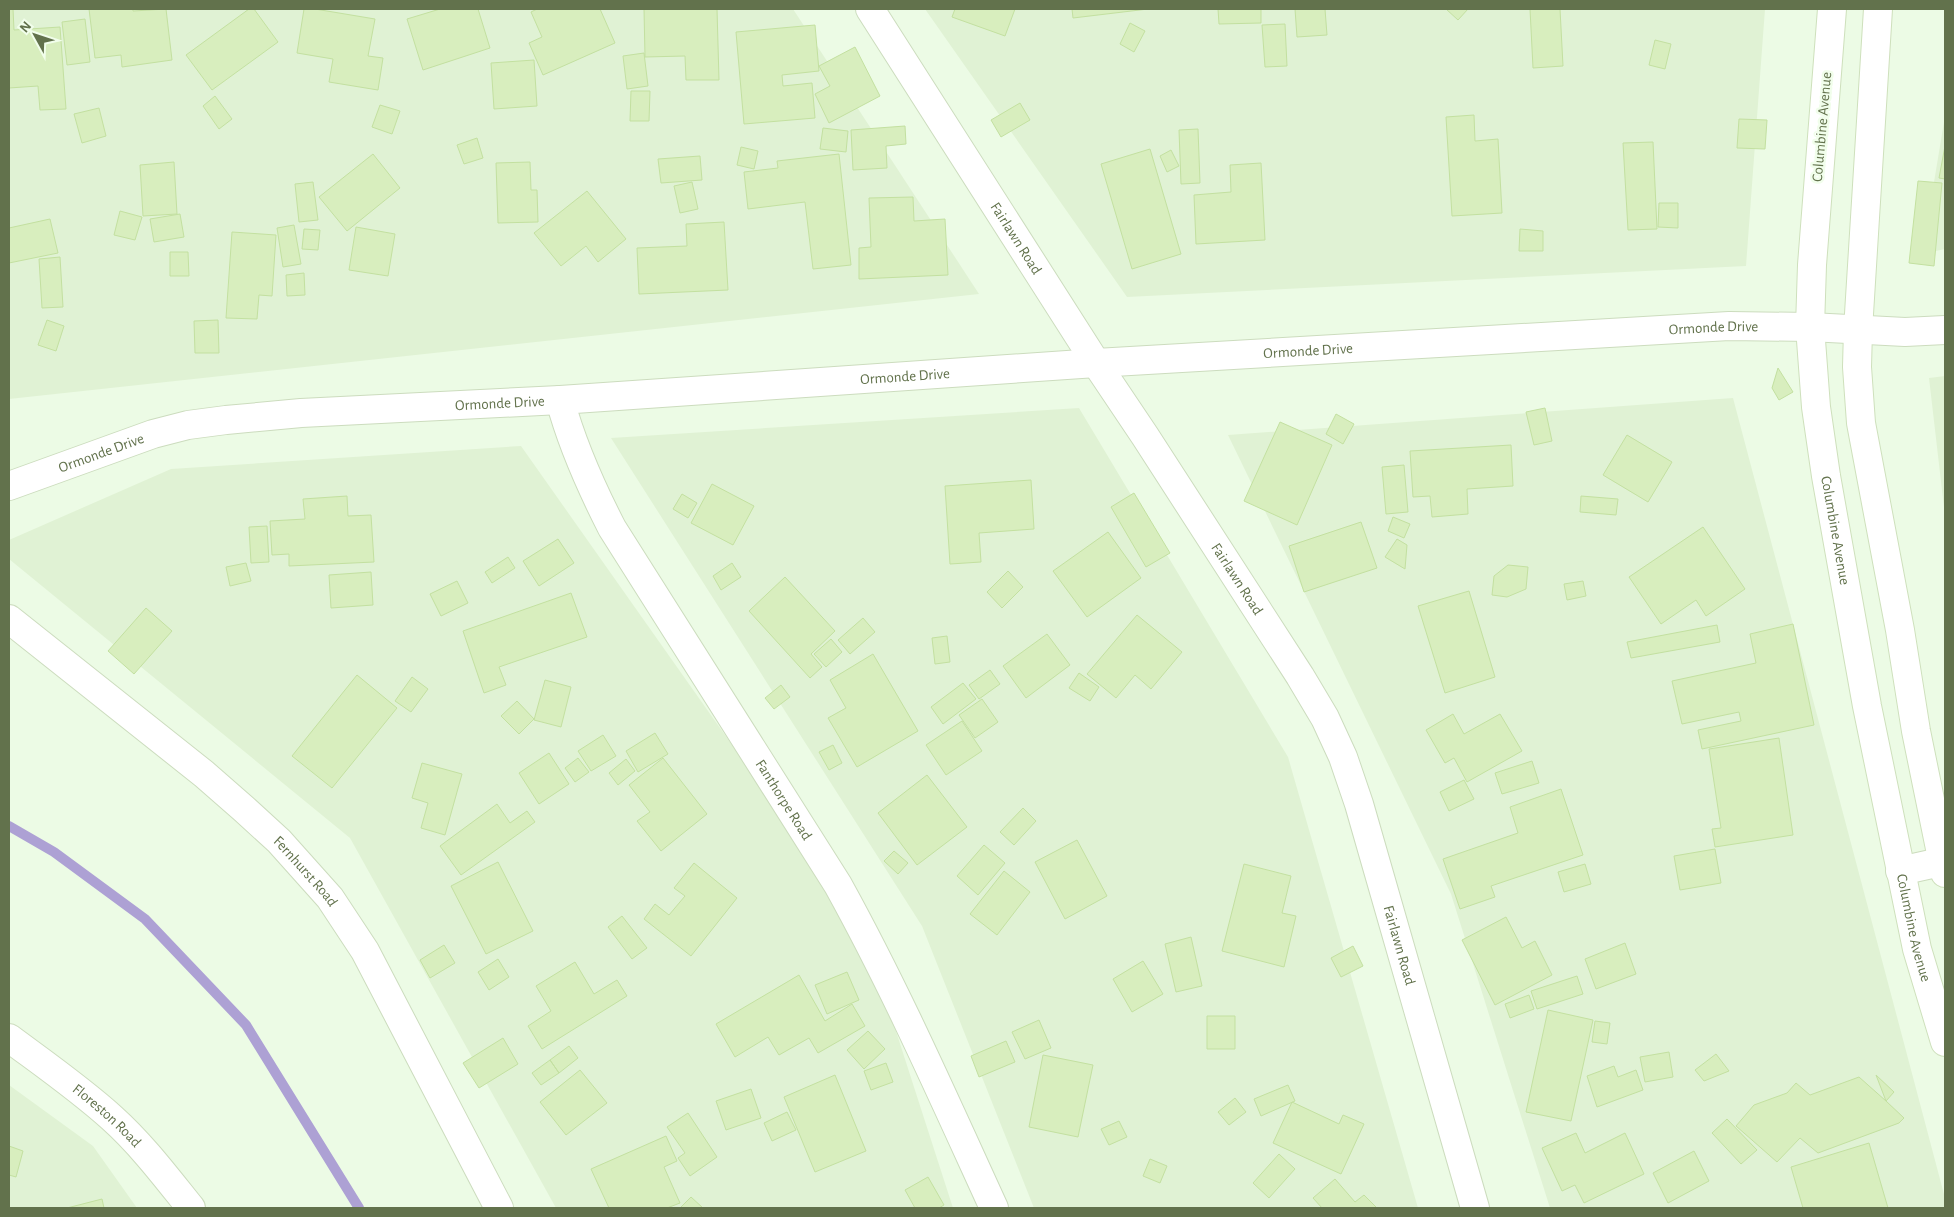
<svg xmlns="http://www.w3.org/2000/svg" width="1954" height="1217" viewBox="0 0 1954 1217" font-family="'Alegreya Sans',sans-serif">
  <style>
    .residential { fill: #e0f2d4 }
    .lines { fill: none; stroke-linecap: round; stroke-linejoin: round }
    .stream { stroke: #ada1d4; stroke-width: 10 }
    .building { fill: #d8eebe; stroke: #c3e0a0 }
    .minor-casing { stroke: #ccdcbe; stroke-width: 30 }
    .secondary-casing { stroke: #cee0bc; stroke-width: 30 }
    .minor { stroke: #fff; stroke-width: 28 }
    .secondary { stroke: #fff; stroke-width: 28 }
    .labels { text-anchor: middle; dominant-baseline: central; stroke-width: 5; stroke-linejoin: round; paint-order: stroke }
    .street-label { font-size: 15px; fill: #62724c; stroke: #f1feeb }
  </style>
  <rect width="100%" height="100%" fill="#ecfbe5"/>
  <path class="residential" d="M9,9h784l186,285 -970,105z
    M925,9h840l-19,257 -619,31z
    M1945,116v133l-23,5z
    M1945,376v140l-16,-138z
    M1733,398l212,800v10h-395l-99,-314 -223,-459z
    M1079,408l209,349 130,451h-384l-112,-282 -311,-488z
    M521,446l343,486 89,276h-397l-206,-370 -341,-279v-19l162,-71z
    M9,1085l84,61 44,62h-128z"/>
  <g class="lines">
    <path class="stream" d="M9,826l45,26 91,67 101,106 113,183"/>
  </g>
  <path class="building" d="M9,9h4l1,21 46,-3 6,82 -26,1 -2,-24 -29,2z
    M89,9h44v2l33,-2 6,51 -50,7 -1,-12 -26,3z
    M249,9h5l24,33 -66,48 -26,-35z
    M304,9h11l60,10 -7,37 15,2 -5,32 -49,-8 4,-23 -36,-6z
    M440,9h38l12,39 -67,22 -16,-51z
    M537,9h63l15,34 -72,32 -14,-32 13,-6 -11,-25z
    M644,9h73l2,71h-33l-1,-24 -40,1z
    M955,9h60l-10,27 -53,-19z
    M1072,9h76l-75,9z
    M1218,9h43v14l-42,1z
    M1295,9h30l2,26 -30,2z
    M1446,9h22l-10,11z
    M1530,9h30l3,57 -30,2z
    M85,19l5,43 -23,3 -5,-43z
    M1130,23l15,8 -11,21 -14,-8z
    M1285,24l2,42 -22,1 -3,-42z
    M815,25l4,46 -37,4 1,11 29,-3 3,35 -71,6 -8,-92z
    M1655,40l16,4 -6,25 -16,-4z
    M855,47l25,49 -51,27 -14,-29 15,-8 -11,-20z
    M644,53l4,33 -21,3 -4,-33z
    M534,60l3,46 -43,3 -3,-46z
    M631,91h19l-1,30h-19z
    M215,96l17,23 -13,10 -16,-23z
    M1020,103l10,17 -29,17 -10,-17z
    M380,105l20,6 -8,23 -20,-7z
    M99,108l7,28 -24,7 -8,-29z
    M1474,115l1,26 23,-2 4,74 -50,3 -6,-99z
    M1739,119l28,1 -2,29 -28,-1z
    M905,126l1,18 -20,2 1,22 -34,2 -2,-40z
    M823,128l25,3 -2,21 -26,-3z
    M1198,129l2,54 -19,1 -2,-54z
    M477,138l6,20 -19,6 -7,-19z
    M1653,142l4,87 -29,1 -5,-87z
    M1945,146v33l-6,-1z
    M741,147l17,4 -4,18 -17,-4z
    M1150,149l31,105 -49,15 -31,-105z
    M1171,150l8,16 -12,6 -7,-16z
    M373,154l27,34 -53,43 -28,-34z
    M839,154l12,111 -38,4 -8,-67 -57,7 -4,-37 34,-4 -1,-7z
    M700,156l2,24 -41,3 -3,-24z
    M174,162l3,52 -34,2 -3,-51z
    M530,162l1,28h6l1,32 -40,1 -2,-60z
    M1261,163l4,77 -69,4 -2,-49 37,-3 -1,-27z
    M1918,181l24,2 -8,83 -25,-3z
    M313,182l5,38 -19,2 -4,-38z
    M692,182l6,27 -18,4 -6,-27z
    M587,191l39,48 -28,23 -12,-16 -25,20 -27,-33z
    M913,197l1,24 31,-2 3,56 -89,4v-31l12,-1 -2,-49z
    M1659,203h19v25l-20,-1z
    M120,211l22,6 -7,23 -21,-5z
    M180,214l4,23 -30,5 -4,-23z
    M50,219l8,34 -49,10v-35z
    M724,222l4,68 -89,4 -2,-46 50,-2 -1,-22z
    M294,225l7,39 -18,3 -6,-39z
    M356,227l39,7 -7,42 -39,-6z
    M304,229l16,1 -2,20 -16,-1z
    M1520,229l23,2v20h-24z
    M232,232l44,3 -4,61 -13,-1 -2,24 -31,-1z
    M170,252h18l1,24h-19z
    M60,257l3,50 -21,1 -3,-49z
    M304,273l1,22 -18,1 -1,-21z
    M47,320l17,6 -8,25 -18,-6z
    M218,320l1,33h-24l-1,-32z
    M1778,368l15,24 -14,8 -7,-12z
    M1545,408l7,33 -18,4 -8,-33z
    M1336,414l18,10 -11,20 -17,-10z
    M1280,422l52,23 -35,80 -53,-24z
    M1627,435l45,27 -24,40 -45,-27z
    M1511,445l2,41 -46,3 1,25 -36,3 -2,-21 -17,1 -3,-46z
    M1404,465l4,47 -22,2 -4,-47z
    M1031,480l3,49 -55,4 2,29 -31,2 -5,-78z
    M712,484l42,22 -21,39 -42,-22z
    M1134,493l36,60 -24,14 -35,-60z
    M682,494l15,9 -9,15 -15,-9z
    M347,496l1,20 23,-1 3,47 -85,4v-12l-17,1 -2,-34 35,-2 -2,-20z
    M1581,496l37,3 -2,16 -36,-3z
    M1393,517l17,7 -6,14 -16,-7z
    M1361,522l16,46 -73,24 -15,-46z
    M267,526l2,36 -18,1 -2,-36z
    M1703,527l42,62 -39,27 -10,-16 -35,24 -32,-47z
    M1108,532l33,46 -54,39 -34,-46z
    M558,539l16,24 -35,23 -16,-25z
    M1397,539l10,6 -2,24 -20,-12z
    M508,557l7,11 -23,15 -7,-11z
    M246,563l5,18 -21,5 -4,-19z
    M732,563l9,14 -20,13 -8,-14z
    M1508,565l20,2 -2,22 -19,8 -15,-2 2,-19z
    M1008,571l15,16 -21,21 -15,-16z
    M371,572l2,33 -42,3 -2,-33z
    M785,577l50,54 -24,23 11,13 -12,11 -61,-67z
    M457,581l11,22 -27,13 -11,-22z
    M1583,581l3,15 -19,4 -3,-16z
    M1469,591l26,86 -50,16 -27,-87z
    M571,593l16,44 -88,30 7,18 -22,8 -21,-62z
    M146,608l26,23 -38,43 -26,-23z
    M1137,615l45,37 -31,37 -16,-14 -19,23 -29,-24z
    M863,618l12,14 -25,22 -12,-14z
    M1793,624l21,101 -112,24 -4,-19 43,-9 -2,-9 -57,12 -10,-43 84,-18 -6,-29z
    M1717,625l3,17 -89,16 -4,-16z
    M1047,634l23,31 -44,33 -23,-32z
    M947,636l3,26 -15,2 -3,-26z
    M831,639l11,13 -16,15 -12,-13z
    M873,654l45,77 -61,36 -29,-49 18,-10 -16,-28z
    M990,670l10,14 -21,15 -10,-14z
    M1079,673l20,14 -9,14 -21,-13z
    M357,675l40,33 -65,80 -40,-32z
    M412,677l16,12 -17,23 -16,-11z
    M545,680l26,7 -10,40 -27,-7z
    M963,683l13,16 -33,25 -12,-17z
    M781,685l9,12 -16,12 -9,-11z
    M982,699l16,23 -23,16 -16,-23z
    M517,701l17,18 -15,15 -18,-18z
    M1453,714l11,20 36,-20 22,37 -55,31 -13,-24 -9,5 -19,-33z
    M962,721l20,30 -36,24 -20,-30z
    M655,733l13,21 -30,18 -12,-21z
    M603,735l13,21 -25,15 -13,-20z
    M1779,738l14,97 -78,12 -3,-18 9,-1 -12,-79z
    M833,745l9,18 -13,7 -10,-18z
    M549,753l20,31 -30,20 -20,-31z
    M578,758l11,14 -14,10 -10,-14z
    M663,758l44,56 -46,37 -24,-30 13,-9 -21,-27z
    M626,759l9,12 -17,14 -9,-12z
    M1532,761l7,22 -37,11 -7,-21z
    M422,763l40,11 -17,61 -24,-7 7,-25 -16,-5z
    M927,775l40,52 -50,38 -39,-52z
    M1464,780l10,19 -25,12 -9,-19z
    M1561,789l22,66 -92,31 4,11 -35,12 -17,-50 75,-26 -8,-26z
    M497,804l13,19 17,-12 8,11 -74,53 -21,-29z
    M1023,808l13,13 -22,24 -14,-13z
    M1077,840l30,56 -42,23 -30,-57z
    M984,845l21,18 -27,32 -21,-19z
    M1715,849l6,34 -41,7 -6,-34z
    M894,851l14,12 -10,11 -14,-13z
    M498,862l35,69 -47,23 -35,-68z
    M694,863l43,35 -46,58 -47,-37 11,-15 14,11 16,-19 -11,-8z
    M1244,864l47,12 -9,37 14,3 -12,51 -62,-16z
    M1585,864l6,20 -27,8 -6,-20z
    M1004,871l26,21 -33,43 -27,-21z
    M622,916l25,32 -15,11 -24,-32z
    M1506,917l16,31 13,-7 17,34 -57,30 -33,-65z
    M1191,937l11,49 -26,6 -11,-48z
    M1625,943l11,31 -40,15 -11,-30z
    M444,945l11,18 -25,15 -10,-18z
    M1353,946l10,20 -22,11 -10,-19z
    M498,959l11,18 -20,13 -11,-18z
    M1143,961l20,33 -31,18 -19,-33z
    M575,962l19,32 23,-14 10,16 -85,53 -14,-23 23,-15 -15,-25z
    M847,972l12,28 -32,14 -12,-29z
    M799,975l26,46 27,-17 13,22 -47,27 -9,-15 -30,17 -11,-18 -33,20 -19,-33z
    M1577,976l6,18 -46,15 -6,-18z
    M1529,995l5,14 -24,9 -5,-14z
    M1548,1010l45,10 -22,101 -45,-9z
    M1207,1016h28v33h-28z
    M1039,1020l12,28 -26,11 -13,-27z
    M1595,1021l15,2 -3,21 -15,-2z
    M868,1031l17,18 -21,20 -17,-19z
    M503,1038l15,26 -39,24 -16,-25z
    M1006,1041l9,21 -36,15 -8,-21z
    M569,1046l9,12 -19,15 -9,-13z
    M1669,1052l4,25 -28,5 -5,-25z
    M1716,1054l13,17 -25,10 -9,-11z
    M1043,1055l50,10 -15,72 -49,-10z
    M550,1060l9,13 -18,12 -9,-12z
    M886,1063l7,19 -22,8 -7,-19z
    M1614,1066l4,11 18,-7 7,20 -46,17 -10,-31z
    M580,1070l27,33 -41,32 -26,-33z
    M835,1075l31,76 -51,21 -31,-75z
    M1876,1075l18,17 -8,9 18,17 -5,5 -81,30 -18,-15 -23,24 -41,-36 18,-21 33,-12 9,-10 14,12 49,-18 27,24z
    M1288,1085l7,16 -34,15 -7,-17z
    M751,1089l10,29 -35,12 -10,-29z
    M1235,1098l11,14 -17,13 -11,-13z
    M1292,1102l47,22 4,-9 21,9 -23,50 -68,-31z
    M787,1112l9,18 -24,11 -8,-18z
    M688,1113l29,44 -27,19 -12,-18 7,-5 -18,-26z
    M1727,1119l30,31 -16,14 -29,-31z
    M1119,1121l8,16 -18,8 -8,-16z
    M1576,1133l9,20 40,-20 19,41 -60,29 -9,-18 -13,6 -20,-43z
    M666,1136l11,25 -13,6 16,36 -13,5h-58l-18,-39z
    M1869,1143l19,65h-85l-12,-41z
    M9,1146l14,5 -7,26 -7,-2z
    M1694,1151l15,30 -41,22 -15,-30z
    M1279,1154l16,15 -26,29 -16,-15z
    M1150,1159l17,7 -7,17 -17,-7z
    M928,1177l16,28 -5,3h-24l-10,-18z
    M1335,1179l20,23 9,-7 13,13h-55l-9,-10z
    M691,1197l12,11h-23z
    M102,1199l2,9h-37z"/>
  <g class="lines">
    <defs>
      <g id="minor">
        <path id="s1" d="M870,9l226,354 49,73 155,240 25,42 18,39 16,47 116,404"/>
        <path id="s2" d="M560,400c12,45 31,87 52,128l226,357c58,105 106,214 156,323"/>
        <path id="s3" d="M9,486l144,-52 35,-9 38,-5 75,-7 259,-13 536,-37 633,-37 81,1 95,5 40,-2"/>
        <path id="s4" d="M9,619l195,155 40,35 35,32 51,57 35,53 134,257"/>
        <path d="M1900,871l45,-10"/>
        <path id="s5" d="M9,1038c35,26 71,51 103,80 30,27 54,59 79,90"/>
      </g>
      <g id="secondary">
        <path id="s6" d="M1832,9l-20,256 -2,62 6,80 10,69 41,230 50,243 28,93"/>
        <path d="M1878,9l-20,321 -1,37 4,56 39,207 16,101 29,142"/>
      </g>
    </defs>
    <use href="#minor" class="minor-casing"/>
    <use href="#secondary" class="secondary-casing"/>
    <use href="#minor" class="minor"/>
    <use href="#secondary" class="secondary"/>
  </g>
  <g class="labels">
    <g class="street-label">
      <text transform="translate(1822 127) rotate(-85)">Columbine Avenue</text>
      <text stroke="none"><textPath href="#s1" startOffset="272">Fairlawn Road</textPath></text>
      <text stroke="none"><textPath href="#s3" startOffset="1718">Ormonde Drive</textPath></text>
      <text stroke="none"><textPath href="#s3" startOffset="1312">Ormonde Drive</textPath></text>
      <text stroke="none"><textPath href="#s3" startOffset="908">Ormonde Drive</textPath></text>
      <text stroke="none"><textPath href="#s3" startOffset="502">Ormonde Drive</textPath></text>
      <text stroke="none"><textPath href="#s3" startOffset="98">Ormonde Drive</textPath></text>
      <text stroke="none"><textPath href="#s6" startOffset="524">Columbine Avenue</textPath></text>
      <text stroke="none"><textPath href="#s1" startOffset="678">Fairlawn Road</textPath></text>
      <text stroke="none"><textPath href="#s2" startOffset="460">Fanthorpe Road</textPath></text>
      <text stroke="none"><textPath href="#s4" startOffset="390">Fernhurst Road</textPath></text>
      <text stroke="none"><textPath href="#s6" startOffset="929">Columbine Avenue</textPath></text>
      <text stroke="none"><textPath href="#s1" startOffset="1082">Fairlawn Road</textPath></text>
      <text stroke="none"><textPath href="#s5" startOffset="125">Floreston Road</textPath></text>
    </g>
  </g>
  <rect width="1954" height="1217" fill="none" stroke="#62724c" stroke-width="20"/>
  <g transform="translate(35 35) rotate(310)" stroke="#f1feeb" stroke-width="4" paint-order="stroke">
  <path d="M0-4L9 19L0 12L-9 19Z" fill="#62724c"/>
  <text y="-8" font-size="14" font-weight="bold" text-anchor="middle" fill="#62724c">N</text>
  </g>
</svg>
